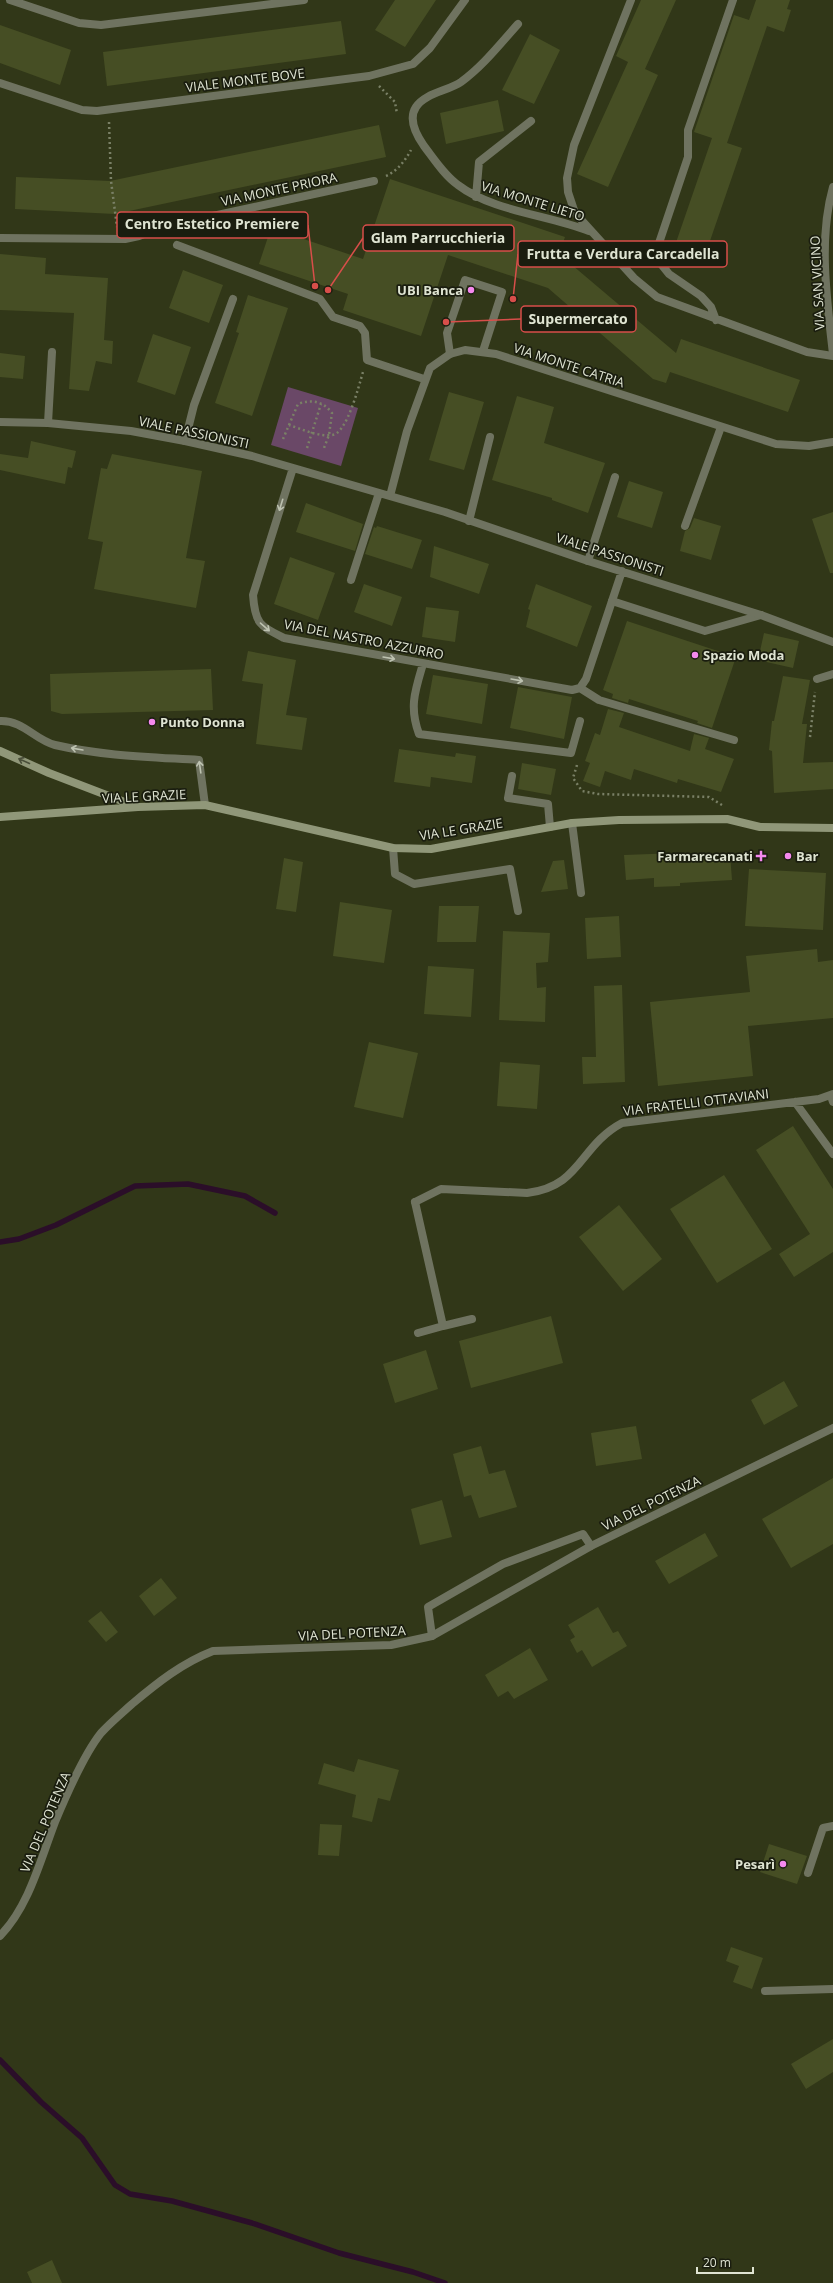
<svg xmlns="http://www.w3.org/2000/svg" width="833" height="2283" viewBox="0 0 833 2283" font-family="'Open Sans',sans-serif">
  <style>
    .green { fill: #6a4867 }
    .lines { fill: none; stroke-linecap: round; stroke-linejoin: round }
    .stream { stroke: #2b0e29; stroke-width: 5.5 }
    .building { fill: #464e24 }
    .path { stroke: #7a8066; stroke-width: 2.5; stroke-dasharray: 2 3; stroke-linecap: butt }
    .lane { stroke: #6f7360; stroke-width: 8 }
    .street { stroke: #6f7360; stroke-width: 8 }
    .secondary { stroke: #909779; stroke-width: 8 }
    .oneway { stroke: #bdc2b0 }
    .oneway2 { stroke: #494e39 }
    .poi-dot { fill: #f589ee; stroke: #1a1d0f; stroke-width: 1.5 }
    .labels { text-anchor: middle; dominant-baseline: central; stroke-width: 3.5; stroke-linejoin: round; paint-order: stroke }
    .street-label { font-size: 13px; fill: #dfe4d2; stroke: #1a1d0f }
    .poi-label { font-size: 13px; font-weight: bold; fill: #dfe4d2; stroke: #1a1d0f; text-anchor: end }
    .leader { fill: none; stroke: #d84e4a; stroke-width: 1.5 }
    .callout-dot { fill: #d84e4a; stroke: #1a1d0f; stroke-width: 1.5 }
    .callout { fill: #1a1d0f; stroke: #d84e4a; stroke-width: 1.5 }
    .callout-label { font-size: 14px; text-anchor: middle; font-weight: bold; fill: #dfe4d2 }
  </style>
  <rect width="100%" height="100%" fill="#313718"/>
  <path class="green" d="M288,387l70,21 -17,58 -70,-21z"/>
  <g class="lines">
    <path class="stream" d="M0,1242l19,-3 37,-14 79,-39 53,-2 57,12 30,17
      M0,2060l41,42 41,36 33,47 15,9 42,7 80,22 87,30 74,19 32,11"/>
  </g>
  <path class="building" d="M395,0h41l-31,47 -30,-17z
    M641,0h35l-31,69 13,6 -50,112 -31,-13 51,-112 -12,-6z
    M756,0h34l-3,9 4,1 -7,22 -17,-6 -40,117 15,5 -41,119 -30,-10 41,-119 -18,-6 40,-117 15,5z
    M341,21l5,33 -239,32 -4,-34z
    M0,25l71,25 -11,35 -60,-22z
    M530,34l30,16 -26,54 -32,-14z
    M498,100l6,31 -58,13 -6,-31z
    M379,125l7,32 -271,57 -100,-5 1,-32 94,4z
    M390,179l175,58 -6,17 117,99 5,-14 119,41 -12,32 -118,-40 -4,11 -13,-4 -105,-91 -100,-33 -27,81 -78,-26 5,-16 -89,-30 12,-36 92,31z
    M0,254l46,4 -1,16 63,4 -4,62 9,1 -1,23 -16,-3 -7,30 -20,-2 5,-76 -74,-3z
    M183,270l40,15 -14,38 -40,-15z
    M248,295l40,13 -36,108 -37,-13 24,-70 -3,-1z
    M153,334l38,13 -16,48 -38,-13z
    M0,353l25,3 -2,23 -23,-2z
    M449,392l35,10 -20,68 -35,-10z
    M517,396l37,11 -10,36 61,20 -17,50 -36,-13v-2l-60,-18z
    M31,441l45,10 -4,17 -4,-1 -3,17 -65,-14v-16l28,4z
    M112,454l90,17 -16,87 19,3 -9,47 -102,-19 9,-47 -15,-3 13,-71 6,1z
    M629,481l34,11 -11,36 -35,-11z
    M306,503l57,21 -8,27 -59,-19z
    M833,512v61h-3l-18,-54z
    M694,518l27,8 -10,34 -31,-9 5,-20 5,-3z
    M377,526l45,14 -10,29 -47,-15 9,-27 2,1z
    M434,546l55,18 -10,30 -49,-17z
    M290,557l45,16 -17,47 -44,-16z
    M364,584l38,13 -10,29 -38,-14z
    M536,584l56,22 -15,41 -51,-20 4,-17 -2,-1z
    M426,607l33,4 -4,31 -33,-5z
    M627,621l109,36 -24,71 -15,-5 1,-2 -69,-22 -1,4 -16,-5 1,-4 -10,-4z
    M764,633l35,8 -6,27 -35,-8z
    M248,651l48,9 -10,55 21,3 -5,32 -46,-6 7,-60 -21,-3z
    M211,669l2,41 -151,4 -11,-3 -1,-37z
    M433,675l55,9 -6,40 -56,-10z
    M783,676l27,4 -8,44h5l-4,39 30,-1v27l-59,4 -2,-42 -3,-1 3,-29h2z
    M518,687l54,10 -8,42 -54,-11z
    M608,709l16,4 -5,14 71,24 4,-17 15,4 -4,11 29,10 -13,33 -43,-13 -1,4 -43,-14 -3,11 -26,-9 -5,16 -17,-6 7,-18 -5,-2 10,-28 5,2z
    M399,749l56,8 1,-4 20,3 -4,27 -41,-6 -1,10 -36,-5z
    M522,763l34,6 -5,26 -33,-6z
    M678,853l1,4 51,-3 2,26 -52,3v3l-26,1v-9l-28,2 -2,-25z
    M284,858l19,4 -7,50 -20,-3z
    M564,860l4,29 -27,3 12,-31z
    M749,869l77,4 -3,57 -78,-4z
    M340,902l52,8 -8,53 -51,-7z
    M439,906h40l-3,36h-39z
    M619,916l2,41 -34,2 -2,-41z
    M503,931l47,2 -2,29 -12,1 1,25 9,-1 -1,35 -46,-2z
    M817,949l1,13 15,-2v58l-85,8 5,50 -95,10 -8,-84 100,-10 -4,-36z
    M428,966l46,3 -3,48 -47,-3z
    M622,985l3,97 -42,2 -1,-27h14l-2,-71z
    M369,1042l49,11 -15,65 -49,-11z
    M500,1062l40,3 -3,44 -40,-3z
    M793,1126l40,63v63l-39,25 -15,-23 31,-20 -54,-84z
    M724,1175l48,74 -55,34 -47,-74z
    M619,1205l43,54 -39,32 -44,-54z
    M551,1316l12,47 -92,25 -12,-47z
    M426,1350l12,39 -43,14 -12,-39z
    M784,1381l14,25 -34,19 -13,-25z
    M636,1426l6,33 -46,7 -5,-33z
    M481,1446l8,28 16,-4 12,37 -38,11 -8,-23 -7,2 -11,-43z
    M833,1478v66l-42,24 -29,-49z
    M442,1500l10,37 -32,8 -9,-36z
    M705,1533l13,23 -49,28 -14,-23z
    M161,1578l16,20 -23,18 -15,-20z
    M598,1607l15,26 5,-2 9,15 -35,21 -10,-17 -5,3 -7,-13 5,-3 -7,-12z
    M101,1611l17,21 -12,10 -18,-21z
    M530,1648l18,32 -34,19 -6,-8 -10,6 -13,-22z
    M358,1759l41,11 -9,31 -12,-3 -6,24 -20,-5 4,-22 -38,-11 6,-21 30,9z
    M320,1824l22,1 -3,31 -21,-1z
    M769,1844l38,12 -10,28 -37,-12z
    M731,1947l32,11 -11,31 -19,-7 6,-16 -13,-5z
    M833,2039v33l-27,17 -15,-25z
    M52,2260l10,23h-30l-5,-11z"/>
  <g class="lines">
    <path class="path" d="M379,86l16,16 2,12
      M109,122l2,59 6,46
      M386,176c11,-5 19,-15 25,-26
      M289,425l9,-21c13,-5 25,-3 34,9l-3,22 -5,13
      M283,439l6,-14c12,4 30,12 43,10 15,-1 27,-50 31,-63
      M307,448l14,-44
      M810,737l5,-45
      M577,765l-4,13 9,13 16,3 111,3 13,8"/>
    <path class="lane" d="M177,245l143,54 13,18 27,9 5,7 2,27 57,19
      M450,354l-3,-21 18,-53 37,12 -19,59
      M48,423l4,-71
      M185,441l9,-36 39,-106
      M469,521l21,-84
      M685,526l36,-99
      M588,561l27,-84
      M612,601l93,30 56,-16
      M0,721c23,-1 35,19 55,24 48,11 96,12 144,15l6,45
      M512,776l-4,22 40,6 2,23
      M393,848l2,26 19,10 96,-15 8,42
      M831,1096l2,6
      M415,1202l28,124 29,-7
      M418,1333l25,-7
      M432,1636l-4,-29 75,-43 80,-30 8,12
      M808,1873l15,-45 10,-2
      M765,1991l68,-2"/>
    <path class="street" d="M10,0l69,23 22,2 203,-25
      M631,0l-57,145 -7,33 1,14 7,21 59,65 23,19 150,55 26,4
      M518,24c-18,20 -35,42 -57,58 -13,9 -36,11 -45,25 -8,12 1,29 8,39 10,13 20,29 34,39 34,26 90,30 131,46
      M0,83l82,27 15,1 272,-35 44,-12 17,-16 35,-48
      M833,187c-15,53 -6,113 0,167
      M476,197l3,-35 52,-41
      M0,238l125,1 14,-3 23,-9 212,-46
      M716,320l-5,-13 -10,-11 -32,-22 -8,-10 -3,-18 30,-89v-27l45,-130
      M0,422l48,1 83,8 54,10 67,15 193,56 143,49 173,54 72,27
      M293,468l-40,127c2,29 7,31 31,43l288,52 8,-2 6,-9 36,-108
      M390,496l17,-65 23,-63 20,-14 15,-4 31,4 280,90 33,2 24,-4
      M351,580l28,-87
      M423,664c-8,27 -14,43 -4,70l152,19 9,-32
      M817,679l16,-5
      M580,688l19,12 135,40
      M572,823l9,70
      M795,1102l38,52
      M415,1202l26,-13 86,4c54,-6 52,-47 95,-70l197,-24 14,-5
      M0,1936c29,-30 40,-75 55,-114 10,-24 30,-69 46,-89 9,-10 21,-20 31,-29 25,-21 50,-41 81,-53l178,-6 41,-9 159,-90 242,-118"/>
    <path class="secondary" d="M0,751l49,22 86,33
      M0,817l138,-10 67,-2 188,43 38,1 141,-26 47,-3 108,-1 33,8 73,1"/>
  </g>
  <defs><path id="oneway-shaft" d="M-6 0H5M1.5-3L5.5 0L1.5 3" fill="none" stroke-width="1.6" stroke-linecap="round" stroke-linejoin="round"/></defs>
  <g class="oneway">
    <use href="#oneway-shaft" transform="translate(281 505) rotate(107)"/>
    <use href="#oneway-shaft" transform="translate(265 627) rotate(41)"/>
    <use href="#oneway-shaft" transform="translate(389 658) rotate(10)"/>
    <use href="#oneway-shaft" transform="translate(517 680) rotate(10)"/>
    <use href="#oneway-shaft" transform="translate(77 749) rotate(-170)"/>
    <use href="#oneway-shaft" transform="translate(200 767) rotate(-98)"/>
  </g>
  <use class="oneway2" href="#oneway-shaft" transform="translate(24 761) rotate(-156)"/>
  <g class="poi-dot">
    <circle cx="471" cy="290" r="4"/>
    <circle cx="695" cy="655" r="4"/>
    <circle cx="152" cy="722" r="4"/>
    <path d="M759 850h4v4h4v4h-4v4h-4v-4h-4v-4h4z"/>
    <circle cx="788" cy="856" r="4"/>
    <circle cx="783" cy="1864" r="4"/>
  </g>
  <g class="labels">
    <g class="street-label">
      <text transform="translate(245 80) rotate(-7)">VIALE MONTE BOVE</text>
      <text transform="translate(279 189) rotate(-12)">VIA MONTE PRIORA</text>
      <text transform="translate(533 201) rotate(17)">VIA MONTE LIETO</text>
      <text transform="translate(817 283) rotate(-93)">VIA SAN VICINO</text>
      <text transform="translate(569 365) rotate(18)">VIA MONTE CATRIA</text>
      <text transform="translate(194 432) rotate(12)">VIALE PASSIONISTI</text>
      <text transform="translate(610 554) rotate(18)">VIALE PASSIONISTI</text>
      <text transform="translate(364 639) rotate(11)">VIA DEL NASTRO AZZURRO</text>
      <text transform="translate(144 796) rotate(-3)">VIA LE GRAZIE</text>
      <text transform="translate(461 829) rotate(-9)">VIA LE GRAZIE</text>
      <text transform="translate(696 1102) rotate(-7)">VIA FRATELLI OTTAVIANI</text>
      <text transform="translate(651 1503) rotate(-26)">VIA DEL POTENZA</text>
      <text transform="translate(352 1633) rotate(-3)">VIA DEL POTENZA</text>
      <text transform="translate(45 1822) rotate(-67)">VIA DEL POTENZA</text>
    </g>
    <g class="poi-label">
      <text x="463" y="290">UBI Banca</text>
      <text x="703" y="655" text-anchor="start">Spazio Moda</text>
      <text x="160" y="722" text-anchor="start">Punto Donna</text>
      <text x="753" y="856">Farmarecanati</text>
      <text x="796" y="856" text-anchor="start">Bar</text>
      <text x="775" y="1864">Pesarì</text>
    </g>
  </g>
  <path class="leader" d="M315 286L308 225M328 290L363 238M513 299L518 254M446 322L521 319"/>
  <g class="callout-dot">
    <circle cx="315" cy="286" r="4"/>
    <circle cx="328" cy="290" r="4"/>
    <circle cx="513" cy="299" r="4"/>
    <circle cx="446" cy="322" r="4"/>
  </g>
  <g class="callout">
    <rect x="117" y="212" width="191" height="26" rx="4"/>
    <rect x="363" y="225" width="151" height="26" rx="4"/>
    <rect x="518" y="241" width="209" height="26" rx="4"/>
    <rect x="521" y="306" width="115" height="26" rx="4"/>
  </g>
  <g class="callout-label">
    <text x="212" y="229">Centro Estetico Premiere</text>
    <text x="438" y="243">Glam Parrucchieria</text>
    <text x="623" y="259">Frutta e Verdura Carcadella</text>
    <text x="578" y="324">Supermercato</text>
  </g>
  <path d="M697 2267v6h56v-6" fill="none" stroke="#dfe4d2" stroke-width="2"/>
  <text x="703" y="2267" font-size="12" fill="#dfe4d2" stroke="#1a1d0f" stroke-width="3" paint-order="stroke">20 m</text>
</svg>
